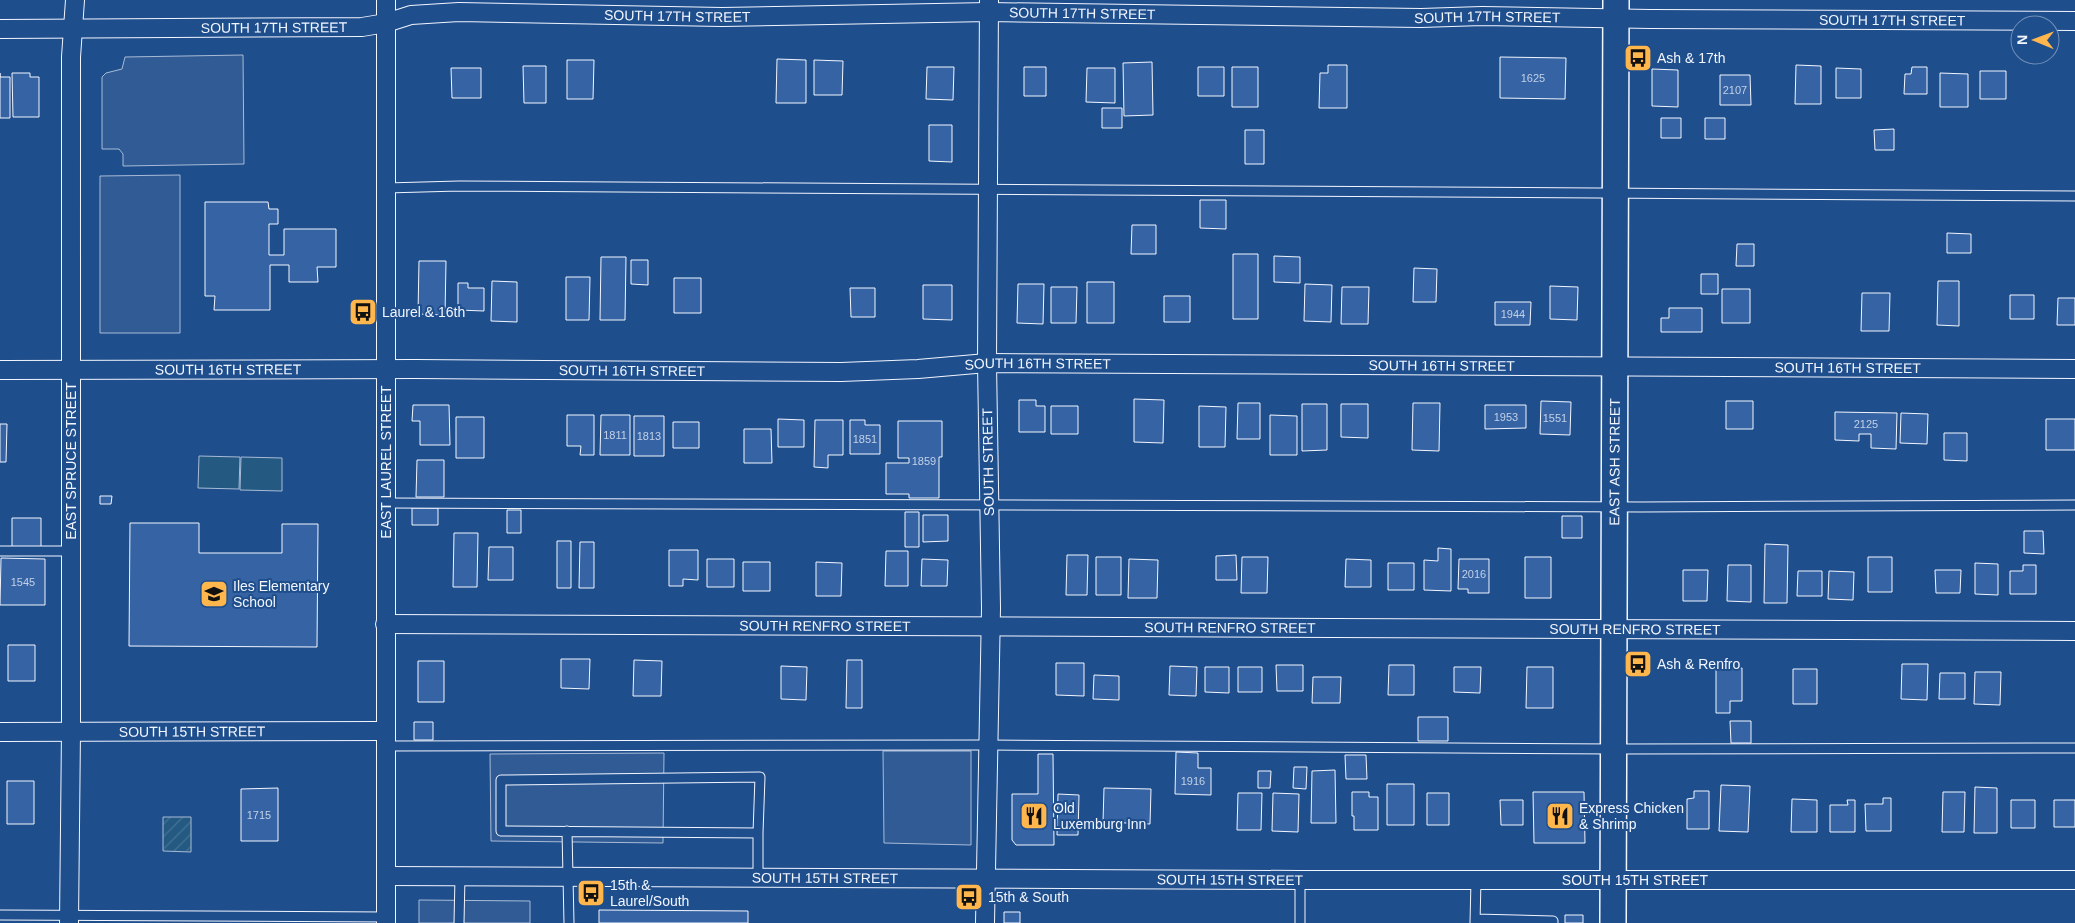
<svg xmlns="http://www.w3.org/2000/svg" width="2075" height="923" viewBox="0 0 2075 923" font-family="Arial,sans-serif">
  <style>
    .garden { fill: url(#garden-furrows); stroke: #a8bbd7 }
    .pitch { fill: #245a82; stroke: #a8bbd7 }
    .parking { fill: #305b95; stroke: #a8bbd7 }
    .building { fill: #3563a3; stroke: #f2f6ff }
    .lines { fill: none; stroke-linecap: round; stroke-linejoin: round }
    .lane-casing { stroke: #f2f6ff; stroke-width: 11 }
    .street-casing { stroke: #f2f6ff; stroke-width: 20 }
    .secondary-casing { stroke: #f2f6ff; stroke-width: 28 }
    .lane { stroke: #1f4e8c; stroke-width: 9 }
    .street { stroke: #1f4e8c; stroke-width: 18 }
    .secondary { stroke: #1f4e8c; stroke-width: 25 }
    .labels { text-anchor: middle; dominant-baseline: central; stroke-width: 4; stroke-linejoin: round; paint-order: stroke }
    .number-label { font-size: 11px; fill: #c3d1e8 }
    .street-label { font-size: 14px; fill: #f2f6ff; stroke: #1f4e8c }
    .poi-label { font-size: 14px; fill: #f2f6ff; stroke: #1f4e8c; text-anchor: start }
  </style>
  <defs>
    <pattern id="garden-furrows" width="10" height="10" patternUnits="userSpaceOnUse" patternTransform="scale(1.25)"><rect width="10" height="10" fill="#245a82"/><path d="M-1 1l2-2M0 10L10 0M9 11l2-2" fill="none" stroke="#447295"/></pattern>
  </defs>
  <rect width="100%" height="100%" fill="#1f4e8c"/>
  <path class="garden" d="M163,817h28v35l-28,-1z"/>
  <path class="pitch" d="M199,456l41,1 -1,32 -41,-1z
    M241,457l41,1v33l-42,-1z"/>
  <path class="parking" d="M243,55l1,109 -121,2v-12l-4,-5h-17v-72l4,-4 16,-4 3,-12z
    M180,175v158h-80v-157z
    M883,751h88v94l-87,-2z
    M664,753l-1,90 -172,-2 -1,-87z
    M419,900l111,1v22h-111z"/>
  <path class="building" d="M1500,57l66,1 -1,41 -65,-1z
    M777,59l29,1v43h-30z
    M567,60h27l-1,39h-26z
    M814,60l29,1 -1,34h-28z
    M1152,62l1,53 -29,1 -1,-53z
    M1328,65h19v43h-28l1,-35h8z
    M1796,65l25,1v38h-26z
    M523,66h23v37h-22z
    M927,67h27l-1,33 -27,-1z
    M1024,67h22v29h-22z
    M1198,67h26v29h-26z
    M1232,67h26v40h-26z
    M1912,67h15v27h-23l1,-20h6z
    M451,68h30v30h-29z
    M1087,68h28v35l-29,-1z
    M1836,68l25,1v29h-25z
    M1652,69l26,1v37l-26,-1z
    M1980,71h26v28h-26z
    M0,73v4h10v41h-10z
    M12,73h18v4h9v40h-26z
    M1940,73l28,1v33h-28z
    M1720,75h30l1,30h-31z
    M1102,108h20v20h-20z
    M1661,118h20v20h-20z
    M1705,118h20v21h-20z
    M929,125h23v37l-23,-1z
    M1894,129v21h-19l-1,-20z
    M1245,130h19v34h-19z
    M1200,200h26v29l-26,-1z
    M205,202h63l1,7h9v15h-9v31h15v-26h52v38h-19l1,15h-29v-17h-19v45h-56l1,-14h-10z
    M1132,225h24v29h-25z
    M1947,233l24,1v19h-24z
    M1737,244h17v22h-18z
    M1233,254h25v65h-25z
    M1274,256l26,1v26l-26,-1z
    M601,257h25l-1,63h-25z
    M631,260h17v25l-17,-1z
    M419,261h27l-1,54 -27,-1z
    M1414,268l23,1 -1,33h-23z
    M1701,274h17v20h-17z
    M566,277h24l-1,43h-23z
    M674,278h27v35h-27z
    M492,281l25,1v40l-26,-1z
    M1938,281h21v45l-22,-1z
    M1087,282h27v41h-27z
    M458,283h10v5h16v23l-26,-1z
    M1018,284h26l-1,40 -26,-1z
    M1305,284l27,1 -1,37 -27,-1z
    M923,285h29v35l-29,-1z
    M1550,286l28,1 -1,33 -27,-1z
    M1051,287h26l-1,36h-25z
    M1342,287h27l-1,37h-27z
    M850,288h25v29h-24z
    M1722,289h28v34h-28z
    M1862,293h28l-1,38h-28z
    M2010,295h24v24h-24z
    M1164,296h26v26h-26z
    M2058,298h17v27h-18z
    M1495,302h36l-1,23h-35z
    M1669,308h33v24h-41v-14h8z
    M1134,399l30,1 -1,43 -29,-1z
    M1019,400h17v6h9v26h-26z
    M1541,401l30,1 -1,33 -30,-1z
    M1726,401h27v28h-27z
    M1238,403h22v36h-23z
    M1413,403h27l-1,48 -27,-1z
    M1302,404h25v46l-25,1z
    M1341,404h27v34l-27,-1z
    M413,405h36l1,40h-30v-24h-8z
    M1485,405h41v23l-41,1z
    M1051,406h27v28h-27z
    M1199,406l27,1 -1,40h-26z
    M1835,412l62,1 -1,36 -25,-1v-14h-12v7l-24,-1z
    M1901,413l27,1 -1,30 -27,-1z
    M567,415h27v40h-14l1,-9h-14z
    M601,415h29v40h-30z
    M1270,415l27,1v39h-27z
    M634,416h30v40h-30z
    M456,417h28v41h-28z
    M778,419l26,1v27h-26z
    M2046,419h29v31h-29z
    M815,420h28v35h-15v13l-14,-1z
    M850,420h15v5h15v29h-30z
    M898,421h44v36h-3v41h-30v-4h-23v-31h23v-5h-11z
    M673,422h26v26h-26z
    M0,424h7l-1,38h-6z
    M744,429h27l1,34h-28z
    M1944,433h23v28l-23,-1z
    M417,460h27v37h-28z
    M100,496h12l-1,8h-11z
    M412,508h26v17h-26z
    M507,510h14v23h-14z
    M905,512h14v35h-14z
    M923,515h25v26l-25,1z
    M1562,516h20v22h-20z
    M12,518h29v29h-29z
    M130,523h69v30h83v-29h36l-1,123 -188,-1z
    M2024,531h19l1,23 -20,-1z
    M454,533h24l-1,54h-24z
    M557,541h14v47h-14z
    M580,542h14v46h-15z
    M1765,544l23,1 -1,58h-23z
    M489,547h24v33h-25z
    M1438,548l13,1v42l-27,-1v-30l14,1z
    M669,550h29v30l-15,-1v7h-14z
    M886,551h22v35h-23z
    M1067,555h21l-1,40h-21z
    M1236,555l1,25h-21v-24z
    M1096,557h25v38h-25z
    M1242,557h26l-1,36h-26z
    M1525,557h26v41h-26z
    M1868,557h24v35h-24z
    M1,558l44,1v46h-45z
    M707,559h27v28h-27z
    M922,559l26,1 -1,26h-26z
    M1129,559l29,1 -1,38h-29z
    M1346,559l25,1v27h-26z
    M1459,559h30v34h-21v-4h-10z
    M743,562h27v29h-27z
    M816,562l26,1 -1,33h-25z
    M1388,563h26v27h-26z
    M1975,563l23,1v31l-23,-1z
    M1728,565h23v37l-24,-1z
    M2023,565h13v29h-26v-23h13z
    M1683,570h25l-1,31h-24z
    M1935,570h26l-1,23h-24z
    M1798,571h24v25h-25z
    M1829,571l25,1 -1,28 -25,-1z
    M8,645h27v36h-27z
    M561,659h29l-1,30 -28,-1z
    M634,660l28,1 -1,35h-28z
    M847,660h15v48h-16z
    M418,661h26v41h-26z
    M1056,663h28v33l-28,-1z
    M1902,664h26l-1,36 -26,-1z
    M1276,665h27v26h-26z
    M1389,665h25v30h-26z
    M781,666l26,1 -1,33 -25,-1z
    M1170,666l27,1 -1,29 -27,-1z
    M1205,667h24v26l-24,-1z
    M1238,667h24v25h-24z
    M1454,667h27l-1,26 -26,-1z
    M1527,667h26v41h-27z
    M1716,668h26v33h-12v12h-14z
    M1793,669h24v35h-24z
    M1975,672h26l-1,33 -26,-1z
    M1940,673h25v26h-26z
    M1094,675l25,1v24l-26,-1z
    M1313,677h28l-1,26h-28z
    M1418,717h30v24h-30z
    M1730,721h21v22h-20z
    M414,722h19v18h-19z
    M1176,752l22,1v15h13v27l-36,-1z
    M1038,754h15l1,91h-38l-4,-5v-46h26z
    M1345,755h21l1,24h-21z
    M1294,767h13l-1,22 -13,-1z
    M1335,770l1,53h-25l1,-52z
    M1258,771h13l-1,17h-12z
    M7,781h27v43h-27z
    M1387,784h27v41h-27z
    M1721,785l29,1 -2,46 -29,-1z
    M1975,787l22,1v45h-23z
    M278,788v53h-37v-52z
    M1104,788l47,1 -1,35 -47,-2z
    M1694,791h15v38h-22v-30l7,-1z
    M1352,792h17v5h9v33h-24v-14h-2z
    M1533,792h51l1,51h-51z
    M1943,792h22l-1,40h-22z
    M1238,793h24l-1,37h-24z
    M1273,793l26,1 -1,38 -26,-1z
    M1427,793h22v32h-22z
    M1058,794l21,1 -1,40h-21z
    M1883,798h8v33h-25l-1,-27h18z
    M1792,799l25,1v32h-26z
    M1500,800h23v25h-22z
    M1847,800h8v32h-25v-27h18z
    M2011,800h24v28h-24z
    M2054,800h21v27h-21z
    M599,910l149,1v12h-149z
    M1004,912h16v11h-16z
    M1565,915h18v8h-18z"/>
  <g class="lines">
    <defs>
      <path id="lane" d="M386,188l73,-2 1616,10
        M387,503l1255,4 433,-2
        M0,551h71
        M385,746l603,-1 626,4 461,-1
        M760,777l-2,56 -257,-2v-51z
        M567,831l2,92
        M758,833v44
        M0,915l386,2
        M1475,919l78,2v2
        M459,923l1,-46
        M1300,923v-43
        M1475,923l1,-43"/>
      <g id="street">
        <path id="s1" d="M0,29l362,-2 24,-4 25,-8 48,-3 263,5 267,-5 432,6 61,-2 168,3 425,2"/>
        <path id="s2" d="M0,370l416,-1 425,3 77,-3 69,-6 1088,6"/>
        <path id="s3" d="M385,624l1690,7"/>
        <path id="s4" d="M0,732l386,-1"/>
        <path id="s5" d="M386,876l914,4h775"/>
        <path d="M69,923l2,-192v-674l4,-57"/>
        <path d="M386,923v-923"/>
        <path d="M985,923l6,-315 -4,-245 2,-363"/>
      </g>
      <g id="secondary">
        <path id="s6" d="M1613,923l3,-923"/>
      </g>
    </defs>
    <use href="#lane" class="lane-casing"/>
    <use href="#street" class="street-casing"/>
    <use href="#secondary" class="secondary-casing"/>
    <use href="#lane" class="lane"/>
    <use href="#street" class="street"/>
    <use href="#secondary" class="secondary"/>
  </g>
  <defs>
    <symbol id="bus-square" viewBox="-11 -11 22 22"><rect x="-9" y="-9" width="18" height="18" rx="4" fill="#ffb74d" stroke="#1f4e8c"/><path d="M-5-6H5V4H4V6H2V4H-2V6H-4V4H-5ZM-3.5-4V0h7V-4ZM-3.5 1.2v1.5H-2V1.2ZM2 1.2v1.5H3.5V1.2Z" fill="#111"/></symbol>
    <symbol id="school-square" viewBox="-11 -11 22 22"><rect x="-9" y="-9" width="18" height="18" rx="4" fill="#ffb74d" stroke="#1f4e8c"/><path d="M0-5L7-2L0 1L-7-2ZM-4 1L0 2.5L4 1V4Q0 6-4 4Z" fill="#111"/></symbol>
    <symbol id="restaurant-square" viewBox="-11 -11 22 22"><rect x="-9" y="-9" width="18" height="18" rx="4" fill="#ffb74d" stroke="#1f4e8c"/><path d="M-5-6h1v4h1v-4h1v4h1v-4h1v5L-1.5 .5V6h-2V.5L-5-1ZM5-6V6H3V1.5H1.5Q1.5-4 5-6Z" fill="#111"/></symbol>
  </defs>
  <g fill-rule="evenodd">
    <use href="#bus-square" x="1622" y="42" width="32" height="32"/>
    <use href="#bus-square" x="347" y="296" width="32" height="32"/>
    <use href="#school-square" x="198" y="578" width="32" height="32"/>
    <use href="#bus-square" x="1622" y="648" width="32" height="32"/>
    <use href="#restaurant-square" x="1018" y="800" width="32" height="32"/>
    <use href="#restaurant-square" x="1544" y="800" width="32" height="32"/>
    <use href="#bus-square" x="575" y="877" width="32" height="32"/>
    <use href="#bus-square" x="953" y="881" width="32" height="32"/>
  </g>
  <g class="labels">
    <g class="number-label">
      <text x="1533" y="78">1625</text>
      <text x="1735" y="90">2107</text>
      <text x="1513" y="314">1944</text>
      <text x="1506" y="417">1953</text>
      <text x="1555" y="418">1551</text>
      <text x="1866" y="424">2125</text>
      <text x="615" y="435">1811</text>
      <text x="649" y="436">1813</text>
      <text x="865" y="439">1851</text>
      <text x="924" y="461">1859</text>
      <text x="1474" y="574">2016</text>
      <text x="23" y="582">1545</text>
      <text x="1193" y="781">1916</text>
      <text x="259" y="815">1715</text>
    </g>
    <g class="street-label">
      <text stroke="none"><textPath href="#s1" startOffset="1084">SOUTH 17TH STREET</textPath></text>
      <text stroke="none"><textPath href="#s1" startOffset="679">SOUTH 17TH STREET</textPath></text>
      <text stroke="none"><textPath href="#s1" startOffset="1489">SOUTH 17TH STREET</textPath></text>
      <text stroke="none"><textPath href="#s1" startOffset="1894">SOUTH 17TH STREET</textPath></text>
      <text stroke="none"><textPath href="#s1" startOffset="274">SOUTH 17TH STREET</textPath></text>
      <text stroke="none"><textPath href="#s2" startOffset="1038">SOUTH 16TH STREET</textPath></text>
      <text stroke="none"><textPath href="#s2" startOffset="1442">SOUTH 16TH STREET</textPath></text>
      <text stroke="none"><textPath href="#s2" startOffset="1848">SOUTH 16TH STREET</textPath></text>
      <text stroke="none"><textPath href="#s2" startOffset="228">SOUTH 16TH STREET</textPath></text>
      <text stroke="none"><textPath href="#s2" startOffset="632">SOUTH 16TH STREET</textPath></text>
      <text transform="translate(71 461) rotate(-90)">EAST SPRUCE STREET</text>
      <text stroke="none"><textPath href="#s6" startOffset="461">EAST ASH STREET</textPath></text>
      <text transform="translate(386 462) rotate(-90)">EAST LAUREL STREET</text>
      <text transform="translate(988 462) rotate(-91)">SOUTH STREET</text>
      <text stroke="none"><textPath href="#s3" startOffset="440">SOUTH RENFRO STREET</textPath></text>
      <text stroke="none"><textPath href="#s3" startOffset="845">SOUTH RENFRO STREET</textPath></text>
      <text stroke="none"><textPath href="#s3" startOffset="1250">SOUTH RENFRO STREET</textPath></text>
      <text stroke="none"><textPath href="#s4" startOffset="192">SOUTH 15TH STREET</textPath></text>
      <text stroke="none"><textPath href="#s5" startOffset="439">SOUTH 15TH STREET</textPath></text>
      <text stroke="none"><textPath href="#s5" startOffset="844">SOUTH 15TH STREET</textPath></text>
      <text stroke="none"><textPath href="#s5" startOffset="1249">SOUTH 15TH STREET</textPath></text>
    </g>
    <g class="poi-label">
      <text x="1657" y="58">Ash &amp; 17th</text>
      <text x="382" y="312">Laurel &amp; 16th</text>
      <text x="233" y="586">Iles Elementary<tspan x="233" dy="16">School</tspan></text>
      <text x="1657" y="664">Ash &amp; Renfro</text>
      <text x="1053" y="808">Old<tspan x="1053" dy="16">Luxemburg Inn</tspan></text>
      <text x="1579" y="808">Express Chicken<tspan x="1579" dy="16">&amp; Shrimp</tspan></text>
      <text x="610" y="885">15th &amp;<tspan x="610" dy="16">Laurel/South</tspan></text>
      <text x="988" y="897">15th &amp; South</text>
    </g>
  </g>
  <g transform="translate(2035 40) rotate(271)"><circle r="24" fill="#1f4e8c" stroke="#7391ba"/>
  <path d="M0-4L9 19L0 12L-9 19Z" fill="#ffb74d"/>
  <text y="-8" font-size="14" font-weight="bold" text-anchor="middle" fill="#f2f6ff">N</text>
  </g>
</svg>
